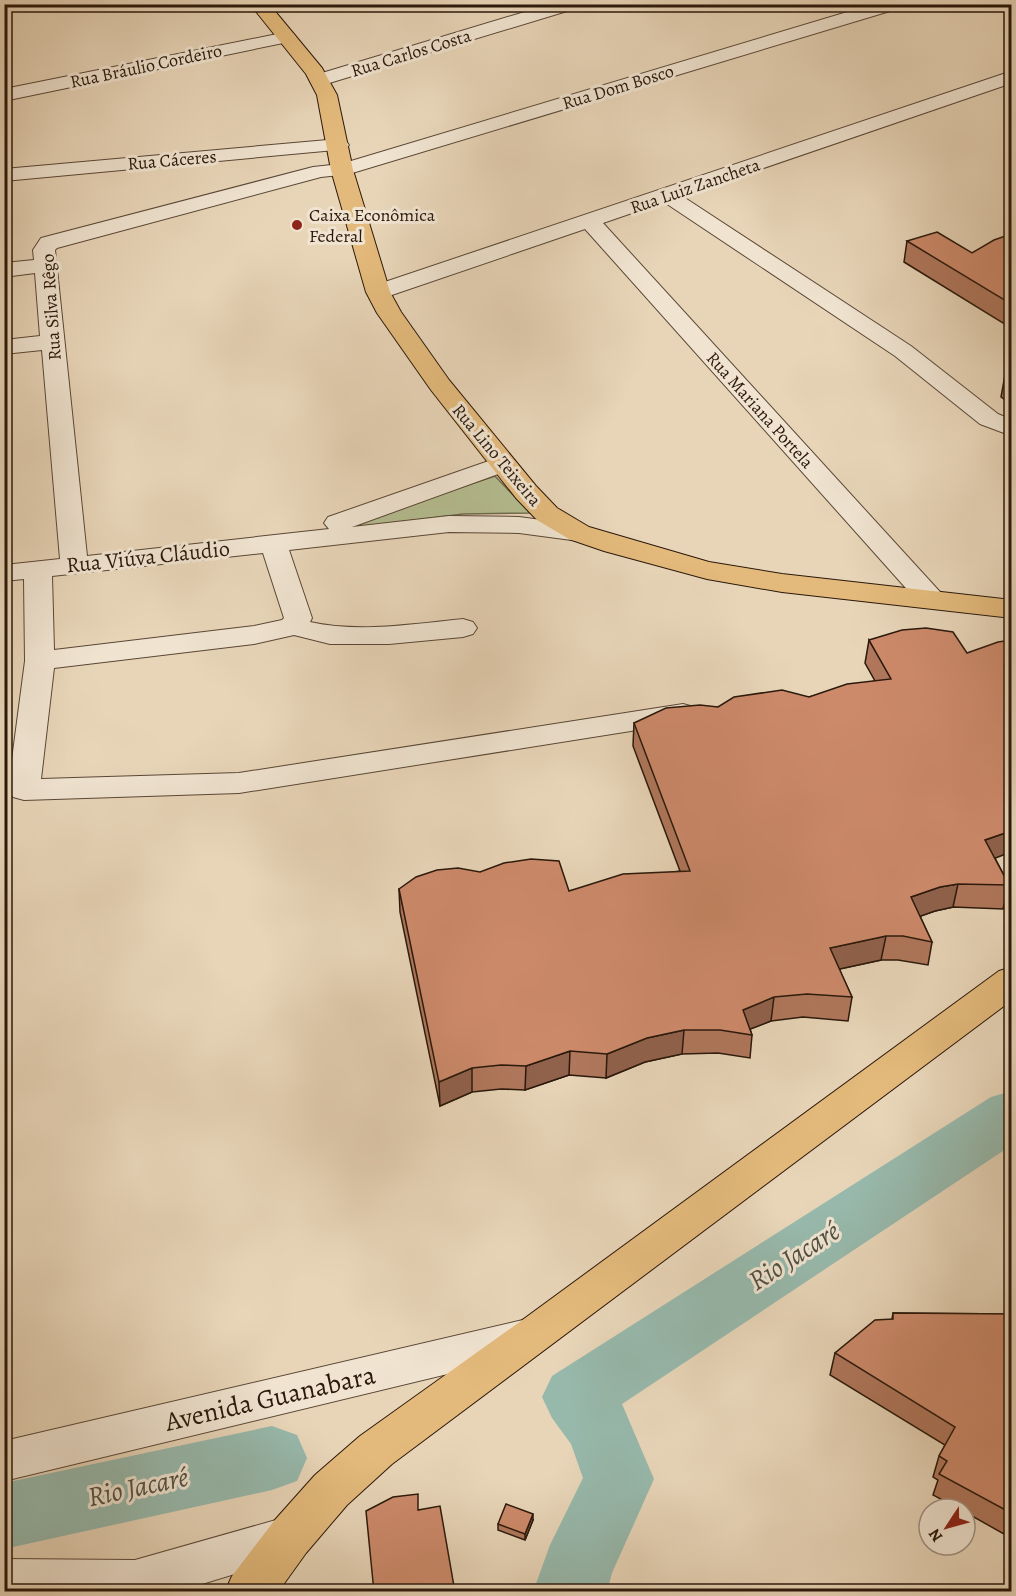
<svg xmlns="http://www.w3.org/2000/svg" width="1016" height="1596" viewBox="0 0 1016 1596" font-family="Alegreya,serif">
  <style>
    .green { fill: #b4bd90; stroke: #6f6a4e; stroke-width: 1.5 }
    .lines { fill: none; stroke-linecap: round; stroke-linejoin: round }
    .river { fill: #97b9ac; fill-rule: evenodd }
    .minor-casing { stroke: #5a4736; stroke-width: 2 }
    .major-casing { stroke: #2a180b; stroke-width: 2 }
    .minor { fill: #f0e4d1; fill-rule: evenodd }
    .major { fill: #e4ba7c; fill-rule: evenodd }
    .wall { fill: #b0775c; stroke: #2a180b; stroke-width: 1.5 }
    .shaded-wall { fill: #90614b; stroke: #2a180b; stroke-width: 1.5 }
    .building { fill: #cd8a6b; stroke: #2a180b; stroke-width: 1.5 }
    .poi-dot { fill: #8f2418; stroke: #f0e4d1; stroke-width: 2 }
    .labels { text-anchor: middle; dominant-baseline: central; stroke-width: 6; stroke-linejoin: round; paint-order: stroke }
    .far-street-label { font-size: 18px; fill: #2a180b; stroke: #f0e4d1 }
    .far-poi-label { font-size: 18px; fill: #2a180b; stroke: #f0e4d1; text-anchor: start }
    .street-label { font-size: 22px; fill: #2a180b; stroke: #f0e4d1 }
    .near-street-label { font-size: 27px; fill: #2a180b; stroke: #f0e4d1 }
    .near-water-label { font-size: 28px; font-style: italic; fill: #505043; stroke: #f0e4d1 }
  </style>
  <rect width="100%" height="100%" fill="#e8d5b8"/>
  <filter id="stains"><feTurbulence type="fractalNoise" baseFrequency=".00333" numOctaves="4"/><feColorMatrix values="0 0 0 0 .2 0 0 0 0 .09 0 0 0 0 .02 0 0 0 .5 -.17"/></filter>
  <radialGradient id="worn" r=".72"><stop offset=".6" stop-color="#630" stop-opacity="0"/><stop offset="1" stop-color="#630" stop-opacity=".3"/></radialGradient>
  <path class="green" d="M495,476l35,37 -67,1 -111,14 -3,-3z"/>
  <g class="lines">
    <path class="river" d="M1012,1091v54l-390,259 32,75 -42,94 -5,19h-74l17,-47 33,-67 -12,-34 -19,-26 -10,-21 10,-21 439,-279z
      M272,1426l25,9 10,23 -10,23 -25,9 -268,59v-66z"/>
    <defs>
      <path id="minor" d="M4,4h11l-5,9 -6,1z
        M551,4h28l-2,4 -251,76h-14l-2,-4 2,-4z
        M874,4h28l-2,4 -551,166 -28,3 -264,71 -2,2 32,306 242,-27 -5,-6 4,-6 175,-61 9,3 4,5 -4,5 -160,58 97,-11 70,1 60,8 9,2 4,6 -4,6 -9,2 -60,-8 -70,-1 -160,18 23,68 -2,4c49,11 103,2 153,-3l10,3 4,6 -4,6 -10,3 -74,7h-59l-36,-9 -40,9 -200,24 -13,111 198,-6 444,-69 11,3 4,7 -4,7 -455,72 -215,7 -11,-3 -5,-7 17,-129 -1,-82 -20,2v-16l56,-6 -18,-209 -38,4v-14l36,-4 -5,-63 -31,4v-14l30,-3 -1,-10 8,-12 272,-71 28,-3zM263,553l21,65 -2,2 -28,6 -200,24 -2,-74z
        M287,32l6,1 3,4 -3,4 -289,60v-12z
        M1012,71v12l-330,113 229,150 87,68 14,6v16l-32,-12 -85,-68 -231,-154 -61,21 338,370 4,6 -4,6 -10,2 -10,-2 -336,-376 -199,68 -8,2 -8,-2 -3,-5 3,-5z
        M339,139l7,2 3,4 -3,4 -342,32v-12z
        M527,1319l14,5 6,13 -6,13 -14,5 -523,126v-40z
        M290,1516l16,6 6,15 -6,15 -130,40h-172v-33l131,1z"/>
      <path id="major" d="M250,4h19l53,64 15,27 16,75 37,122 11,20 48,68 87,106 21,22 32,19 120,35 73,12 230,26v18l-230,-26 -75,-13 -103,-28 -35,-12 -32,-19 -21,-22 -85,-108 -54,-77 -11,-21 -35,-122 -14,-75 -11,-21z
        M1012,967v33l-620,464 -45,41 -41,48 -28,39h-53l7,-16 42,-55 41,-46 45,-39 161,-115 478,-350z"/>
    </defs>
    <use href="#minor" class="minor-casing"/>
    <use href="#major" class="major-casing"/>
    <use href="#minor" class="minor"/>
    <use href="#major" class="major"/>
  </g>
  <path class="wall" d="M1011,234v94l-107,-66 3,-21 65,12z
    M1011,373v31l-10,-7 4,-22z
    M869,640l126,218 14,27 -6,24 -50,-2 -18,4 -15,5 12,26 -4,23 -30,-5h-17l-42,9 13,28 -4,24 -45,-4 -32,4 -21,8 2,6 -2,23 -32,-5 -36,1 -37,8 -39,16 -37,-3 -44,15 -24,-1 -29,3 -32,14 -40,-194 -1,-23 170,2 111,-20 -47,-125 1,-23 84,-16 91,-10 66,-16 -10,-18z
    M893,1313l118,1v224l-46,-26v-3h-6l-26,-14 5,-15 -5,-3 6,-21 6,-11 -115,-70 5,-22 57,-34z
    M533,1520l-8,20 -27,-10v-6z"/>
  <path class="shaded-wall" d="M1011,831v21l-31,12 5,-24z
    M958,884l-5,23 -18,4 -28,10 4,-24 29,-10z
    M886,936l-5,24 -55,12 4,-24z
    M774,997l-3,24 -31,12 3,-23z
    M684,1030l-2,24 -37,8 -39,16 1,-24 40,-16z
    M570,1051l-1,24 -44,15 1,-24z
    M472,1068v24l-32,14 -1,-24z
    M533,1514v6l-8,20v-6z"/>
  <path class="building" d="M937,232l35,21 22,-13 17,-6v70l-104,-63z
    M1011,373v7l-6,-5z
    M926,628l27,4 14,21 31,-11 13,-2v191l-26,9 24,45 -51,-1 -18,3 -29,10 21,45 -29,-6h-17l-56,12 22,49 -45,-3 -33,3 -31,13 9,25 -32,-5h-36l-37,8 -40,16 -37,-3 -44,15 -25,-1 -29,3 -33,14 -40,-193 17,-12 21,-7 21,-2 22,4 24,-9 27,-4 28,2 10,30 54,-17 67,-3 -56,-148 32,-15 34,-3 18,2 16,-10 48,-7 27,7 38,-13 44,-5 -22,-39 33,-10z
    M893,1313l118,1v199l-72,-39 8,-13 -8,-5 16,-29 -120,-74 40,-33 18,-1z
    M418,1494v16l22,-4 15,86h-81l-8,-81 27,-14z
    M506,1504l27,10 -8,20 -27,-10z"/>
  <circle class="poi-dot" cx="297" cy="225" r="6"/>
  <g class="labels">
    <g class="far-street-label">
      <text transform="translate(411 53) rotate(-17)">Rua Carlos Costa</text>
      <text transform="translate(146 66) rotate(-12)">Rua Bráulio Cordeiro</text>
      <text transform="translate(618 87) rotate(-17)">Rua Dom Bosco</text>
      <text transform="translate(172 160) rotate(-5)">Rua Cáceres</text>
      <text transform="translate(695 186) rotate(-19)">Rua Luiz Zancheta</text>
      <text transform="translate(51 307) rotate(-94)">Rua Silva Rêgo</text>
      <text transform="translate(760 410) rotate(48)">Rua Mariana Portela</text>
      <text transform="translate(497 455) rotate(50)">Rua Lino Teixeira</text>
    </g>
    <g class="far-poi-label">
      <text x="309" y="215">Caixa Econômica<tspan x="309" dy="21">Federal</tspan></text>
    </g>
    <g class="street-label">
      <text transform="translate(148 557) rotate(-6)">Rua Viúva Cláudio</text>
    </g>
    <g class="near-street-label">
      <text transform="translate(270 1398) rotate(-13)">Avenida Guanabara</text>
    </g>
    <g class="near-water-label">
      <text transform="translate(794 1256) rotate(-33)">Rio Jacaré</text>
      <text transform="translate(138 1487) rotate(-12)">Rio Jacaré</text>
    </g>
  </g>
  <rect width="1016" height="1596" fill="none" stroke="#e8d5b8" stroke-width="24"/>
  <rect x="6" y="6" width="1004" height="1584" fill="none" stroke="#2a180b" stroke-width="3"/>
  <rect x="12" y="12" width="992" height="1572" fill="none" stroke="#2a180b" stroke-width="1.5"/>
  <g transform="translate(947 1527) rotate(234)"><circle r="28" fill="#f0e4d1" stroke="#a19282" stroke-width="1.5"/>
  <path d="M0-4.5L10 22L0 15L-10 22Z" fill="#8f2418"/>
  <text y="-9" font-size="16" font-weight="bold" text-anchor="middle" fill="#2a180b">N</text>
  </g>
  <rect width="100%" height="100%" filter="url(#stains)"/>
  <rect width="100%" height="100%" fill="url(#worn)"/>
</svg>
